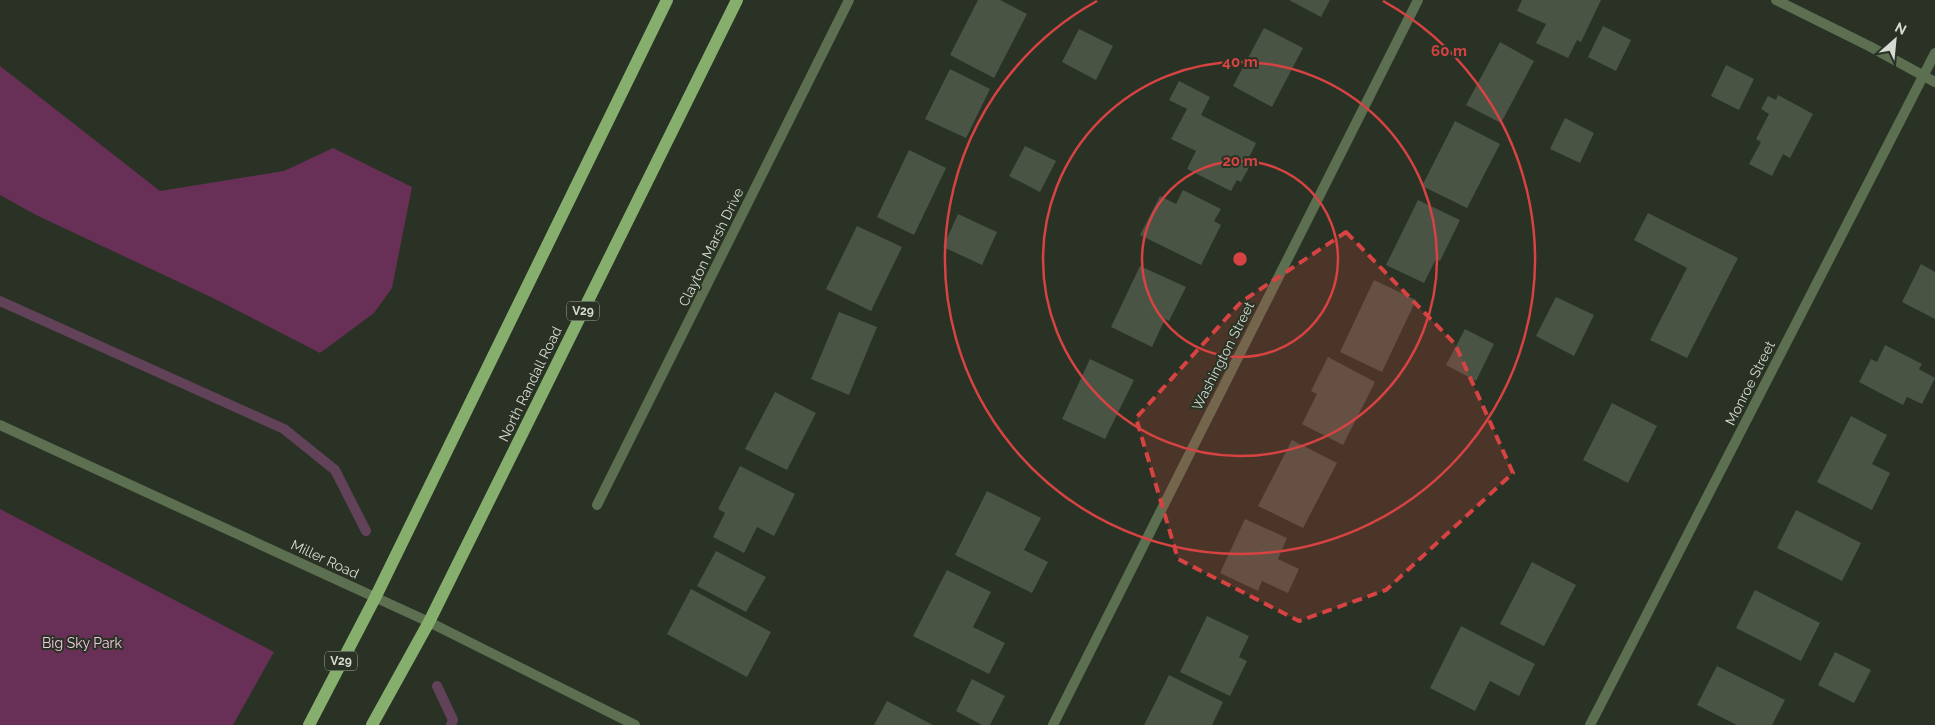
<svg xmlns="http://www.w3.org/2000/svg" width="1935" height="725" viewBox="0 0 1935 725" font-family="Raleway,sans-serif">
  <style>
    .green { fill: #683056 }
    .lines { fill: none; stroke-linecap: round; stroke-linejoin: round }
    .stream { stroke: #614258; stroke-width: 10 }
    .building { fill: #4a5445 }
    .minor { stroke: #5c6f50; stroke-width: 10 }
    .tertiary { stroke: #5c6f50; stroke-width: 10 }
    .primary { stroke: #86af6e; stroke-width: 12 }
    .marked { fill: #d64342; fill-opacity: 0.2; stroke: #d64342; stroke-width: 4; stroke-dasharray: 10 6; stroke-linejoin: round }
    .ring { fill: none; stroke: #d64342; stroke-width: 2.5 }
    .labels { text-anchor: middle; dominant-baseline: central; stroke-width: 4; stroke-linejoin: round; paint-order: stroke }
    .shield { fill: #293224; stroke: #a2a99e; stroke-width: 1 }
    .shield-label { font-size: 12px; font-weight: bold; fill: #d6dcd3 }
    .street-label { font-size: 14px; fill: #d6dcd3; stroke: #293224 }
    .park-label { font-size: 14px; fill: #f3c9e3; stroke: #293224 }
    .centre { fill: #d64342; stroke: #293224; stroke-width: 2.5 }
    .ring-label { font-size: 15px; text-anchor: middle; font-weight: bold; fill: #d64342; stroke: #293224; stroke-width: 4; stroke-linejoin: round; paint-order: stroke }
  </style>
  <rect width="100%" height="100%" fill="#293224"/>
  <path class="green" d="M0,66l160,125 124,-20 49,-23 79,39 -20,101 -18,25 -54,40 -105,-54 -179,-84 -36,-20z
    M0,509l274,143 -41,73h-233z"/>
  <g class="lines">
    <path class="stream" d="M0,301l284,128 51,41 31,61
      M437,686l16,34 -2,5"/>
  </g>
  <path class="building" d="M978,0h22l27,14 -33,64 -44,-23z
    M1289,0h41l-9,17z
    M1522,0h79l-20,42 -4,-2 -9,18 -32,-15 10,-19 -29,-13z
    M1603,26l28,14 -15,31 -28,-14z
    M1264,28l39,20 -31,59 -39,-21z
    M1079,29l34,17 -17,34 -34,-18z
    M1500,42l34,19 -33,62 -35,-18z
    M1726,65l28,14 -15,31 -28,-14z
    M950,69l40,20 -24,49 -41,-19z
    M1179,81l31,16 -9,18 55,28 -8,17 4,2 -11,20 -4,-2 -6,11 -44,-22 9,-18 -25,-12 16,-30 -18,-9z
    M1778,95l35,19 -23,44 -7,-4 -11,22 -23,-12 12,-22 -5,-3 13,-25 -8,-5 7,-13 8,4z
    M1565,118l29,15 -14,30 -30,-14z
    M1455,121l45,23 -33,64 -45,-22z
    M1025,146l31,15 -16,31 -31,-16z
    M909,150l37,18 -32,67 -37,-18z
    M1183,190l38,19 -7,12 7,4 -20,40 -61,-30 20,-39 16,8z
    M1418,200l42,20 -20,41 -4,-2 -12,24 -38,-18z
    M1648,213l90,45 -51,100 -37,-18 37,-72 -53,-28z
    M958,214l39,18 -15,33 -39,-18z
    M857,226l45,21 -31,64 -45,-22z
    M1921,264l14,8v47l-33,-17z
    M1140,266l46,21 -17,34 -4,-2 -13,28 -41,-20z
    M1374,280l42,20 -34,72 -42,-20z
    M1556,297l38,18 -20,41 -38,-20z
    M839,312l38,15 -28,68 -38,-16z
    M1465,329l29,15 -18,37 -30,-16z
    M1885,345l37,19 -3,5 16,9 -13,26 -15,-7 -4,8 -44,-23 12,-23 6,3z
    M1328,357l47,25 -32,63 -41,-21 15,-30 -6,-3z
    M1090,359l44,21 -29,59 -43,-20z
    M775,392l41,21 -29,57 -42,-21z
    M1612,403l45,23 -29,57 -45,-23z
    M1851,416l36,19 -15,29 18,9 -18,37 -55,-28z
    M1292,440l45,23 -34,65 -45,-22z
    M740,466l55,28 -21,42 -17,-9 -13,26 -31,-16 12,-24 -7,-4z
    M987,491l54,27 -17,32 24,12 -16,31 -77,-38z
    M1796,510l65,33 -19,38 -65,-33z
    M1245,519l42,19 -9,21 21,10 -11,24 -26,-12 -4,10 -38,-18z
    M716,551l50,26 -20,35 -49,-26z
    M1532,562l44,23 -32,61 -44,-22z
    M947,570l44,22 -18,35 32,16 -16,31 -76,-38z
    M691,589l80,43 -24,45 -80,-43z
    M1755,590l65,33 -19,38 -65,-33z
    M1207,616l42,20 -10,21 8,4 -17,35 -50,-24z
    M1461,626l74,38 -16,32 -29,-15 -15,30 -45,-23z
    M1835,652l36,18 -17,33 -36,-18z
    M1717,666l68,34 -13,25h-35l-40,-20z
    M1169,675l54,27 -11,23h-68z
    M972,679l33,17 -15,29h-8l-26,-14z
    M887,701l46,24h-59z"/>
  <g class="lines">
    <path class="minor" d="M1776,0l93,46 66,36
      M597,505l252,-505
      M1053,725l365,-725
      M1590,725l345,-672"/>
    <path class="tertiary" d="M0,425l429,197 206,103"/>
    <path class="primary" d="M309,725l66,-127 292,-598
      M372,725l57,-103 308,-622"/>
  </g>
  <path class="marked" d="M1346,232l109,112 58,129 -127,117 -87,31 -121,-62 -42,-141 105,-116z"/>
  <g class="ring">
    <circle cx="1240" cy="259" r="98"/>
    <circle cx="1240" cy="259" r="197"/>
    <path d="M1383 1A295 295 0 1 1 1097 1"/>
  </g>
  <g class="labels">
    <g class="shield">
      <rect x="567" y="301.5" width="32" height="19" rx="4"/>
      <rect x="325" y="651.5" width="32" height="19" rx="4"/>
    </g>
    <g class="shield-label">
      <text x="583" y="311">V29</text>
      <text x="341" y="661">V29</text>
    </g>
    <g class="street-label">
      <text transform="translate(711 247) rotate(-64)">Clayton Marsh Drive</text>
      <text transform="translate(1223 356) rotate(-63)">Washington Street</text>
      <text transform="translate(1750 383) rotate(-63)">Monroe Street</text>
      <text transform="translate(530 384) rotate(-64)">North Randall Road</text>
      <text transform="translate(325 559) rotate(25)">Miller Road</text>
    </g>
    <g class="park-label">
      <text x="82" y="643">Big Sky Park</text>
    </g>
  </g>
  <circle cx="1240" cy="259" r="8" class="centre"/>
  <g class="ring-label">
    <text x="1449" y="56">60 m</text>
    <text x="1240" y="67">40 m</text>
    <text x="1240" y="166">20 m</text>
  </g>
  <g transform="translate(1895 40) rotate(27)" stroke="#293224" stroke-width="4" paint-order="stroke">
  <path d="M0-4L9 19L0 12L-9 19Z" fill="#d6dcd3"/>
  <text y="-8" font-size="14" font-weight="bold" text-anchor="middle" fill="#d6dcd3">N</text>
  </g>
</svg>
